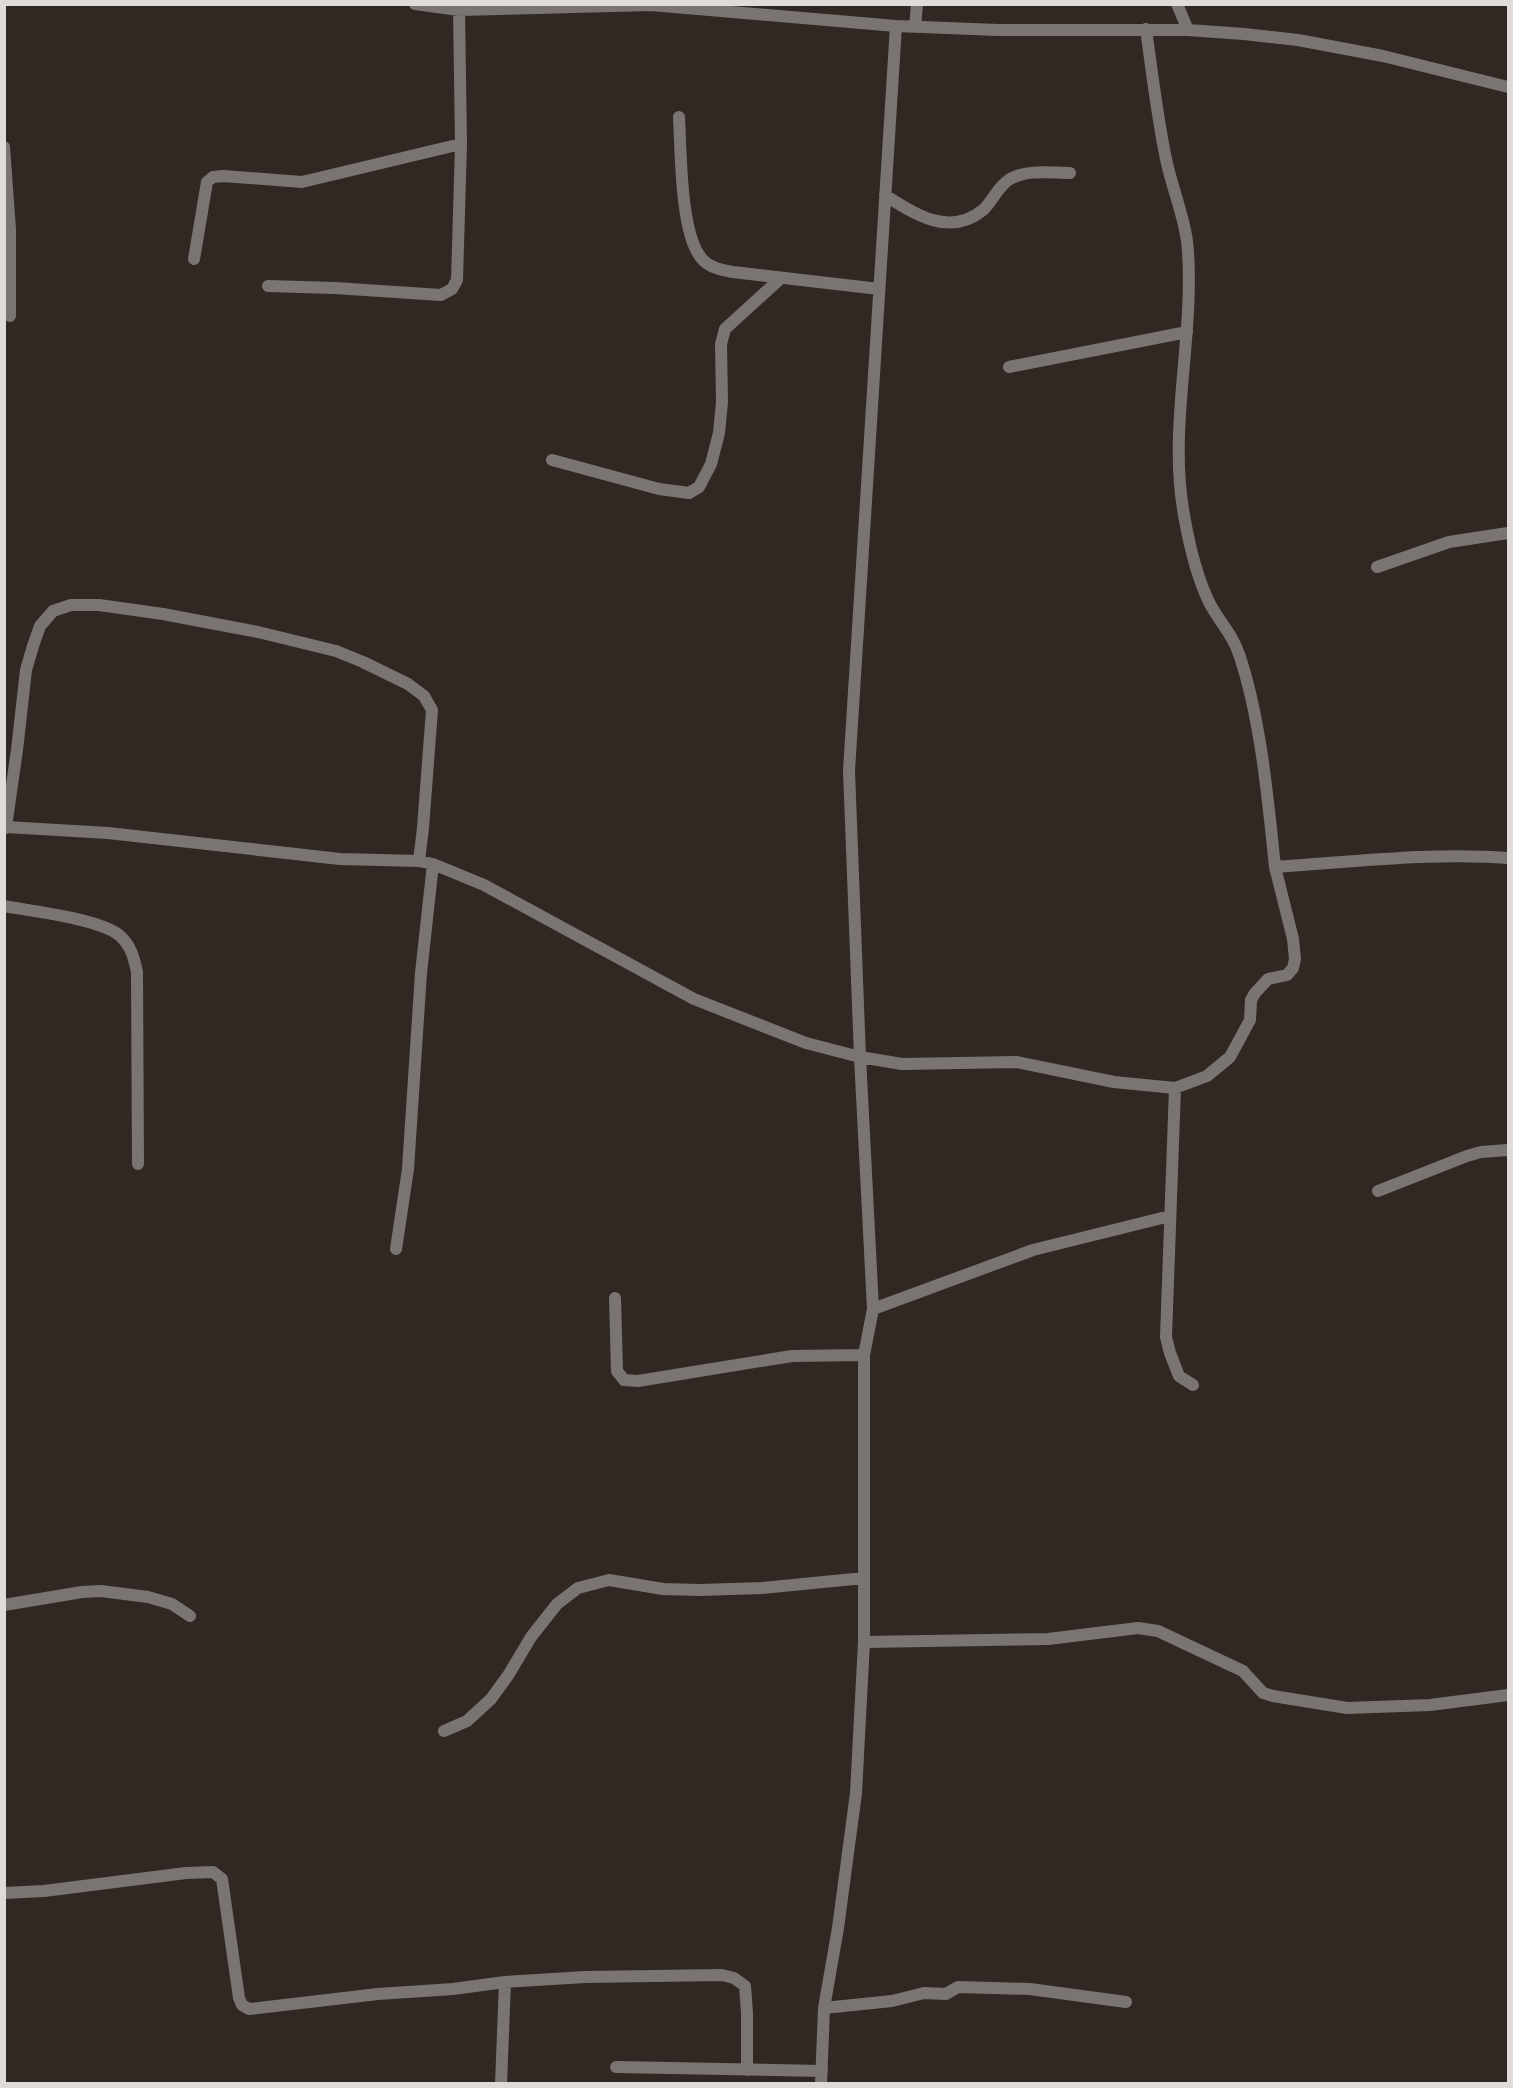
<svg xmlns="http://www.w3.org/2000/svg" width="1513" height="2088" viewBox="0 0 1513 2088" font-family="'PT Sans',sans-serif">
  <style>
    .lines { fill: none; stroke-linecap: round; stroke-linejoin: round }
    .minor { stroke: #7a7573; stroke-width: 12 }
  </style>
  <rect width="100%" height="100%" fill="#322823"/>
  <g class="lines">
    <path class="minor" d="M415,4l44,6 192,-5 245,21 102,4h190l56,4 54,6 85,16 125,31
      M1177,4l11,26
      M915,27l2,-23
      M1146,29c6,43 11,87 20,130 6,29 21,65 22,93 6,87 -20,176 -4,263 5,29 12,60 25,87 10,20 24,32 31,55 21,64 28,143 35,210
      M679,117c2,34 1,120 24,143 7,8 20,10 30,12l146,17
      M4,147l6,82v87
      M885,195c30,20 65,42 98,15 10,-9 14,-23 27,-31 18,-10 41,-6 60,-6
      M194,259l13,-77 6,-5 10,-1 79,6 159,-38
      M268,286l67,2 106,7 11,-6 5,-9 4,-136 -2,-134
      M1009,367l178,-35
      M552,460l107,29 30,4 10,-6 12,-23 8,-31 3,-31 -1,-58 4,-15 56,-51
      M1377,567l72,-25 59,-9
      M6,827l11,-77 9,-80 7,-24 7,-20 13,-15 18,-6h28l64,9 95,18 78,19 27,11 45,22 16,12 8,14 -9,118 -4,33
      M4,829l2,-2 102,6 232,26 79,2 14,3 51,21 210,114 112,44 54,14 42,7 114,-2 98,20 61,6 32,-12 23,-19 20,-37 1,-20 4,-7 13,-14 19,-4 6,-7 2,-9 -2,-20 -18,-72c78,-5 156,-15 233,-9
      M4,906c28,5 95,13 115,29 12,10 15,23 18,37l1,192
      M1175,1088l-9,249 4,16 9,23 14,9
      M1378,1191l89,-35 14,-4 27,-2
      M396,1249l12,-80 13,-196 12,-109
      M615,1298l2,73 7,9 14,1 154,-25 72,-1
      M873,1309l160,-59 137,-34
      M4,1605l78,-13 19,-1 47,6 24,7 18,12
      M864,1642l184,-3 90,-11 20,3 85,40 20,22 10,3 74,12 83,-3 78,-10
      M444,1731l23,-10 24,-22 18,-25 22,-37 26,-33 21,-16 31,-8 54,9 37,1 62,-2 102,-10
      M4,1893l40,-2 142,-18 27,-1 9,7 17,119 3,7 7,4 129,-15 75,-5 52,-7 80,-5 137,-2 12,3 11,8 2,27v57
      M824,2008l68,-7 32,-8 22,1 12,-7 72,2 96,13
      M616,2067l206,4
      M501,2084l4,-102
      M821,2084l3,-76 14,-80 18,-135 8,-151v-287l9,-46 -13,-252 -11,-286 47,-745"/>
  </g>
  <rect width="1513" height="2088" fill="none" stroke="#e1dbd8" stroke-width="12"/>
</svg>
